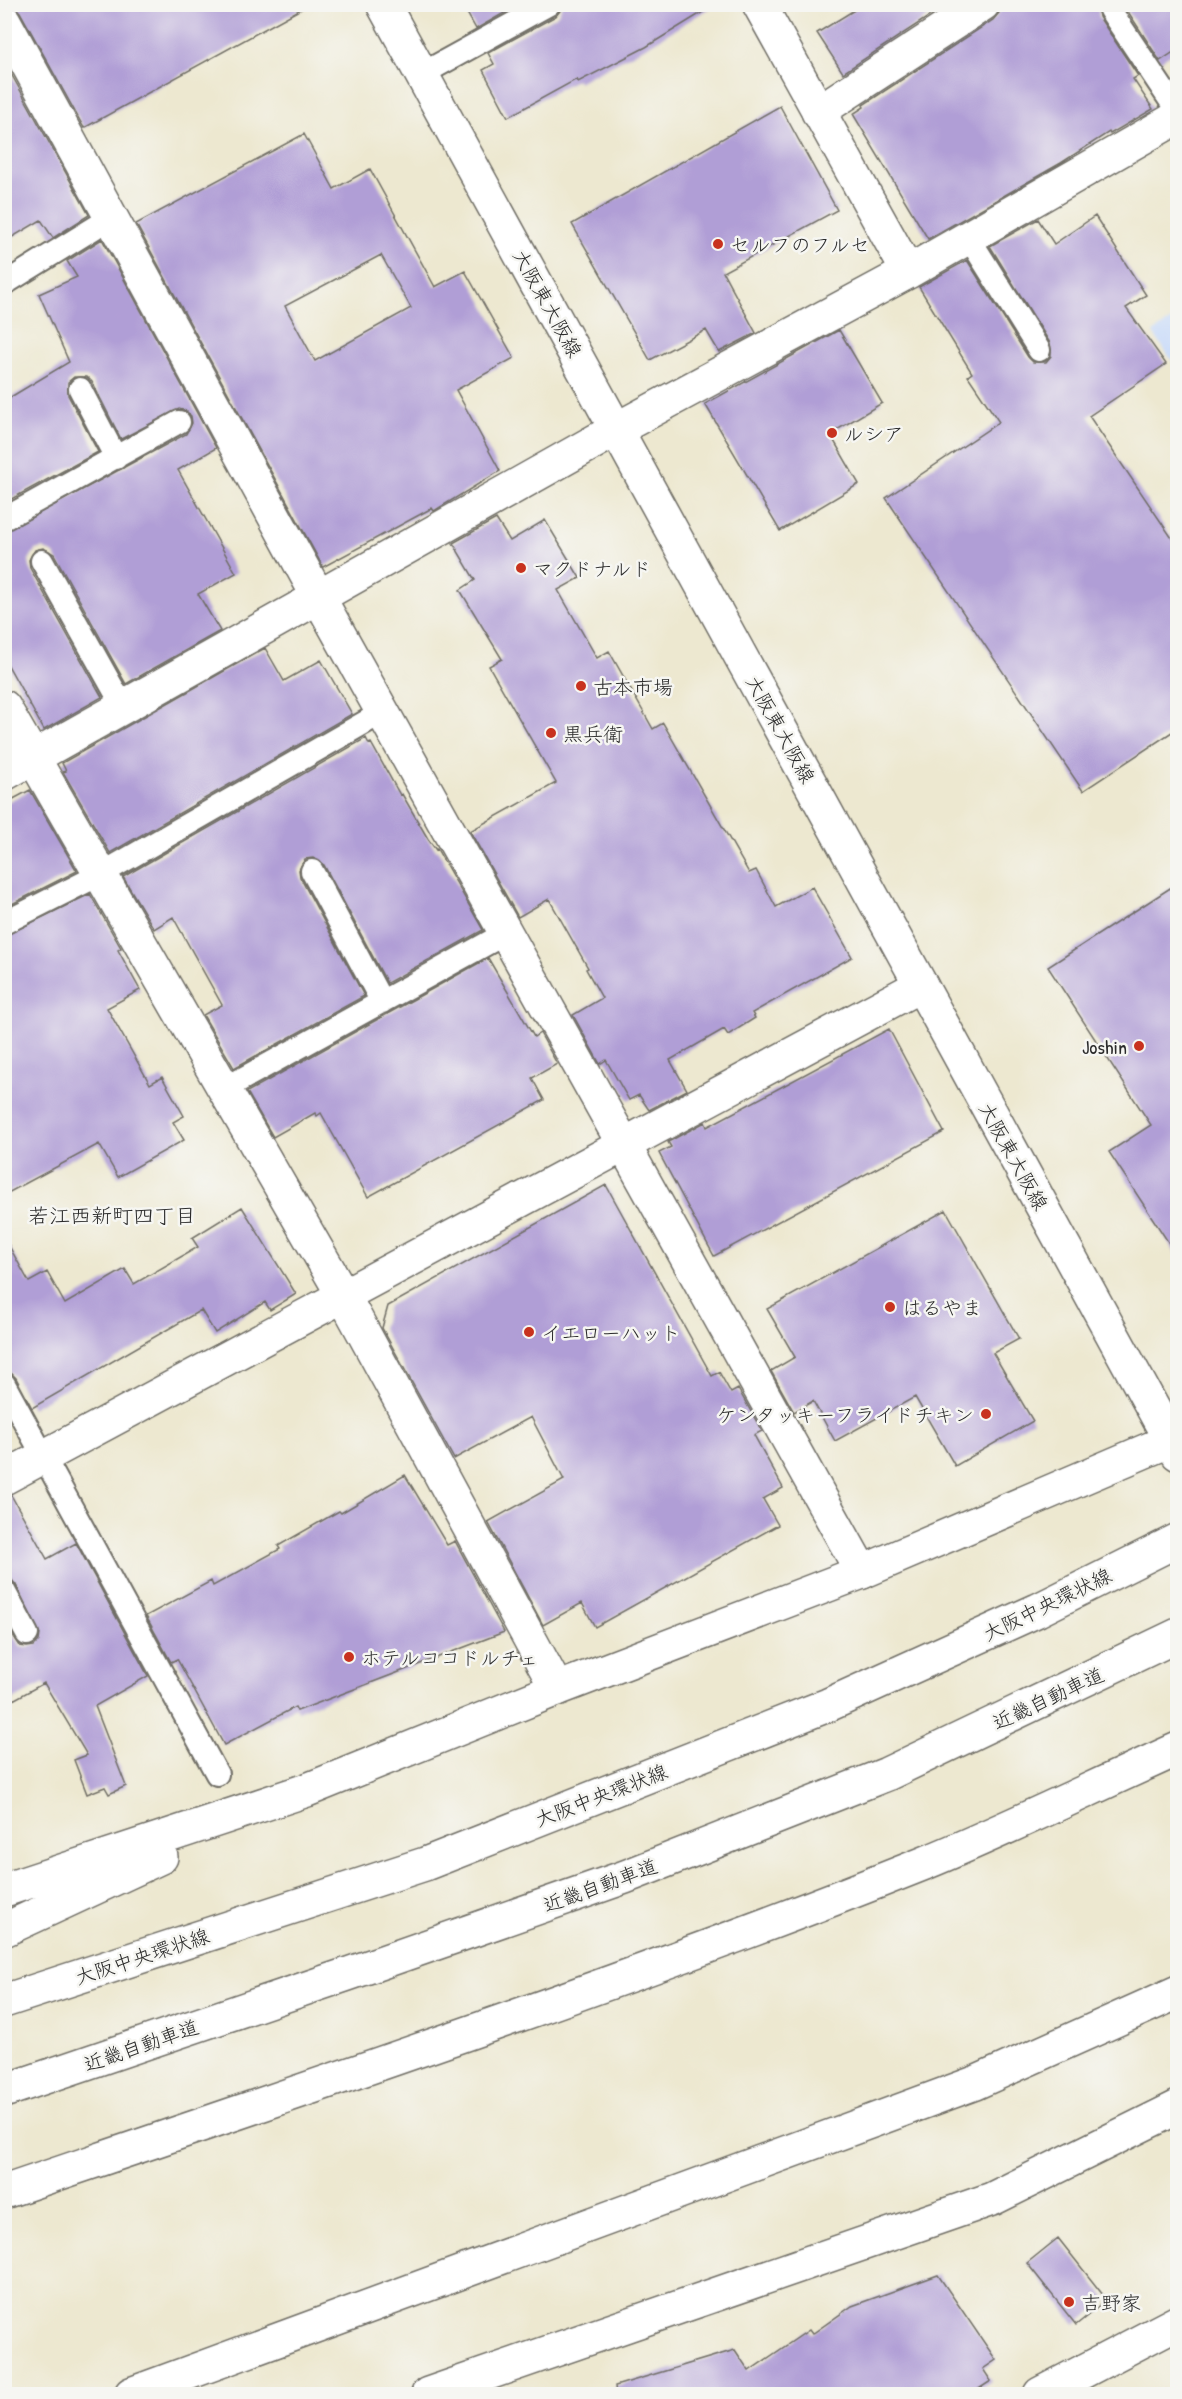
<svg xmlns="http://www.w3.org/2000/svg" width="1182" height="2399" viewBox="0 0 1182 2399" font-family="'Patrick Hand','Klee One',sans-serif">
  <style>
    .built { fill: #cadcf9 }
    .building { fill: #b09ed6; fill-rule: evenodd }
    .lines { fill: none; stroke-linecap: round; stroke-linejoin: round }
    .lane-casing { stroke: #6f6d65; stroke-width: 26 }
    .street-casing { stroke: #6f6d65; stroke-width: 36 }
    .primary-casing { stroke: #6f6d65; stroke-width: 36 }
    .highway-casing { stroke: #6f6d65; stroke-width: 36 }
    .lane { stroke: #fff; stroke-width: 22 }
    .street { stroke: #fff; stroke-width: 33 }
    .primary { stroke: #fff; stroke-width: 33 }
    .highway { stroke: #fff; stroke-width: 33 }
    .poi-dot { fill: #c8321e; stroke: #f6f6f2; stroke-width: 2 }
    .labels { text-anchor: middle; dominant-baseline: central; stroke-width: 5; stroke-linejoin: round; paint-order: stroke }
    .poi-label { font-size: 20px; fill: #2b2b2b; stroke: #f6f6f2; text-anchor: start }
    .street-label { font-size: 20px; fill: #2b2b2b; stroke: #f6f6f2 }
    .neighbourhood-label { font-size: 21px; fill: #2b2b2b; stroke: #f6f6f2 }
  </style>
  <rect width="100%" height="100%" fill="#f6f6f2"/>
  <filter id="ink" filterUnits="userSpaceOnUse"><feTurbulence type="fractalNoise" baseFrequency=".0167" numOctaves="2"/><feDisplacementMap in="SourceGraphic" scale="12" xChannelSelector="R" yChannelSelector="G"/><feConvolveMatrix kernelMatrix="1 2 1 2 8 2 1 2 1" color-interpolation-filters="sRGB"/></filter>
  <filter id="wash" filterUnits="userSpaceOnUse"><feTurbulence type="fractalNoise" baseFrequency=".008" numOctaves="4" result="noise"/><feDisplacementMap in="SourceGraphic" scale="24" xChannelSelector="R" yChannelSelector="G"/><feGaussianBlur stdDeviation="1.35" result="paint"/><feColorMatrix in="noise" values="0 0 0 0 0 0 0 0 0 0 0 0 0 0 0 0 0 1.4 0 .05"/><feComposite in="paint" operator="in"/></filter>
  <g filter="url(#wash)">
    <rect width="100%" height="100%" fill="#ede8d0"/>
    <path class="built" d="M1177,316v52l-24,-35z"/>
    <g id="blocks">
      <path class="building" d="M12,4h298l-226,124 -64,-116z
        M462,4h58l-44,25z
        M562,4h154l-70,43 -68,35 -1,-3 -69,38 -25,-47 11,-6 -6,-11 68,-37 4,-5z
        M864,4h84l-105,69 -26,-40z
        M1001,4h97l1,13 39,59 -5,3 20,30 -43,25 -1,-2 -48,31 -133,76 -75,-125 11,-7 -1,-2 130,-85 6,-7z
        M1123,4h55v45l-18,12z
        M4,61l85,154 -36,23 -12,-18 -37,22z
        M780,106l57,104 -114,62 33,61 -37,19 -13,-22 -56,30 -78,-136z
        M304,134l30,55 36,-20 65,118 30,-16 49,87 -58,32 44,81 -66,40 -2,-3 -109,59 -187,-343zM381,255l30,53 -96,53 -30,-55z
        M1095,216l51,79 -20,13 40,56 -77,52 89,131v181l-95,63 -197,-293 113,-76 -31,-46 4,-3 -53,-86 48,-27 61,97 5,5h13l5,-6 -1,-13 -60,-97 48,-27 16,25z
        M102,239l114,209 -38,22 58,103 -38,21 22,37 -94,53 -72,-130 -11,-6 -8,2 -6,10 1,8 72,129 -58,33 -40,-72v-126l182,-98 6,-11 -1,-7 -5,-5 -7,-2 -58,30 -29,-57 -5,-5h-13l-6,5v13l30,57 -94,51v-102l65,-39 -30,-68 38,-17 -10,-16z
        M839,330l43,73 -52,31 29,50 -79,47 -75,-127z
        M496,519l14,22 35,-21 35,58 -22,12 39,68 12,-7 44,78 10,-6 86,150 7,-3 20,37 36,-20 40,70 -100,56 3,5 -27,17 -4,-6 -54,31 17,30 -38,20 -10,-15 -10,5 -23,-40 -6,4 -27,-49 29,-17 -16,-29 2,-1 -39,-69 -31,18 -48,-86 86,-48 -67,-117 13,-7 -42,-69 15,-10 -22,-37z
        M265,648l19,33 37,-21 31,54 -242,139 -47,-81 3,-1 -4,-8z
        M366,738l3,6 2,-1 29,52 2,-1 26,45 8,11 1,-1 46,81 -96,53 -63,-118 -11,-7 -8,1 -6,11 1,7 64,119 -130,72 -31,-53 19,-10 -49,-88 -19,12 -31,-52z
        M30,790l47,81 -73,37v-104z
        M1178,883v374l-69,-105 42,-27 -103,-158z
        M90,894l31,54 -3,2 22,40 -33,18 43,76 12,-7 22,39 -11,6 11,18 -66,37 -19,-33 -95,51v-259z
        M488,958l46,79 6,-4 17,31 -25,14 12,22 -176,97 -47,-84 -4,3 -2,-3 -42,24 -26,-45z
        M889,1029l55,103 -230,124 -55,-103 12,-6 -3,-5 37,-20 2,5z
        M606,1185l106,191 7,-4 12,21 7,-4 24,42 -8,4 29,53 -20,11 15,26 -183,102 -13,-24 -39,22 -55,-103 76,-42 -33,-63 -77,42 -72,-131 6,-22z
        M242,1207l54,87 -26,16 -5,-8 -50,31 -14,-23 -169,98 -16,-30 -6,-6 -6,-1v-134l25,45 18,-10 18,32 60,-35 9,15 64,-37 -6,-9z
        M946,1210l73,129 -26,14 40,68 -78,45 -40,-69 -80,44 -22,-40 -19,11 -23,-41 24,-14 -28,-48z
        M405,1475l42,70 8,-4 49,91 -207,79 -2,-4 -71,38 -47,-86 -6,3 -25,-46 65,-35 2,5 67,-37 -2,-3 61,-35 2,2z
        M11,1495l36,64 29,-16 72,133 -53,30 31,80 -17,8 -4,-7 -18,7 -13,-34 13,-5 -43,-72 -40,22v-84l16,25 7,1 7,-1 5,-5 1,-7 -24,-49 -5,-6 -7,-1v-81z
        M1058,2238l49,62 -31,25 -49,-62z
        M938,2275l58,85 -13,9 8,12 -20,13h-355l-1,-8 120,-36 14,21 60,-41 3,4 40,-28z"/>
    </g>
  </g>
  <g filter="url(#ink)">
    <use href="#blocks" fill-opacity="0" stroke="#6f6d65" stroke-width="1.5"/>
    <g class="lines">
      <defs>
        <path id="lane" d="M1110,10l68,102
          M422,74l127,-70
          M969,238l70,112
          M4,284l108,-67
          M80,389l36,69
          M4,519l175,-97
          M42,561l82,147
          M312,871l70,131
          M4,923l97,-49 282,-162
          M224,1089l282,-156
          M4,1384l213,390
          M4,1591l23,43"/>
        <path id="street" d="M759,4l149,268
          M4,21l315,577 543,974
          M818,112l165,-108
          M4,707l339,588 214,394
          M4,774l613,-345 291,-157 270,-155
          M4,1478l917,-493
          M1040,2394l138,-72"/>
        <path id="primary" d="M383,4l795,1450
          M4,1890l303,-100 250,-101 305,-117 316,-135
          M4,1930l157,-73
          M4,2001l421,-137 403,-159 210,-95 140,-70
          M131,2394l844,-311 203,-91
          M428,2394l564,-195 186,-92"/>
        <path id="highway" d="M4,2091l344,-117 277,-97 262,-103 291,-139
          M4,2192c309,-105 618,-208 921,-329 85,-35 168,-76 253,-114"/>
      </defs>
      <use href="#lane" class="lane-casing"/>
      <use href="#street" class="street-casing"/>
      <use href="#primary" class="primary-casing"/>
      <use href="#highway" class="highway-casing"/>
      <use href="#lane" class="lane"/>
      <use href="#street" class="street"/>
      <use href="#primary" class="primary"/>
      <use href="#highway" class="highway"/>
    </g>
  </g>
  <g class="poi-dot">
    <circle cx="718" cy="244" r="6"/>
    <circle cx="832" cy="433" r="6"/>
    <circle cx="521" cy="568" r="6"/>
    <circle cx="581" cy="686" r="6"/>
    <circle cx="551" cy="733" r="6"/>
    <circle cx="1139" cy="1046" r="6"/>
    <circle cx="890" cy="1307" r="6"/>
    <circle cx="529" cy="1332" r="6"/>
    <circle cx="986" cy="1414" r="6"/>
    <circle cx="349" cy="1657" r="6"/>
    <circle cx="1069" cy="2302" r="6"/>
  </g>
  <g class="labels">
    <g class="poi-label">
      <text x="730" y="244">セルフのフルセ</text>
      <text x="844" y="433">ルシア</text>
      <text x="533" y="568">マクドナルド</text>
      <text x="593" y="686">古本市場</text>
      <text x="563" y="733">黒兵衛</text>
      <text x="1127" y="1046" text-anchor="end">Joshin</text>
      <text x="902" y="1307">はるやま</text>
      <text x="541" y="1332">イエローハット</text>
      <text x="974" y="1414" text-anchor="end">ケンタッキーフライドチキン</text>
      <text x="361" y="1657">ホテルココドルチェ</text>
      <text x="1081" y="2302">吉野家</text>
    </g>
    <g class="street-label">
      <text transform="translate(548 303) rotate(61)">大阪東大阪線</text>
      <text transform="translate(781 729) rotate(61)">大阪東大阪線</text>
      <text transform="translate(1014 1156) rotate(61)">大阪東大阪線</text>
      <text transform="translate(1047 1604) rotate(-26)">大阪中央環状線</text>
      <text transform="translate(1048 1698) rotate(-25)">近畿自動車道</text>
      <text transform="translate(601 1795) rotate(-21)">大阪中央環状線</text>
      <text transform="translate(600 1885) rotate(-20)">近畿自動車道</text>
      <text transform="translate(142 1956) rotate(-18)">大阪中央環状線</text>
      <text transform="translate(141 2045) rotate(-19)">近畿自動車道</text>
    </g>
    <g class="neighbourhood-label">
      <text x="112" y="1215">若江西新町四丁目</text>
    </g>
  </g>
  <rect width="1182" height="2399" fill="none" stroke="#f6f6f2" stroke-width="24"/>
</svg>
